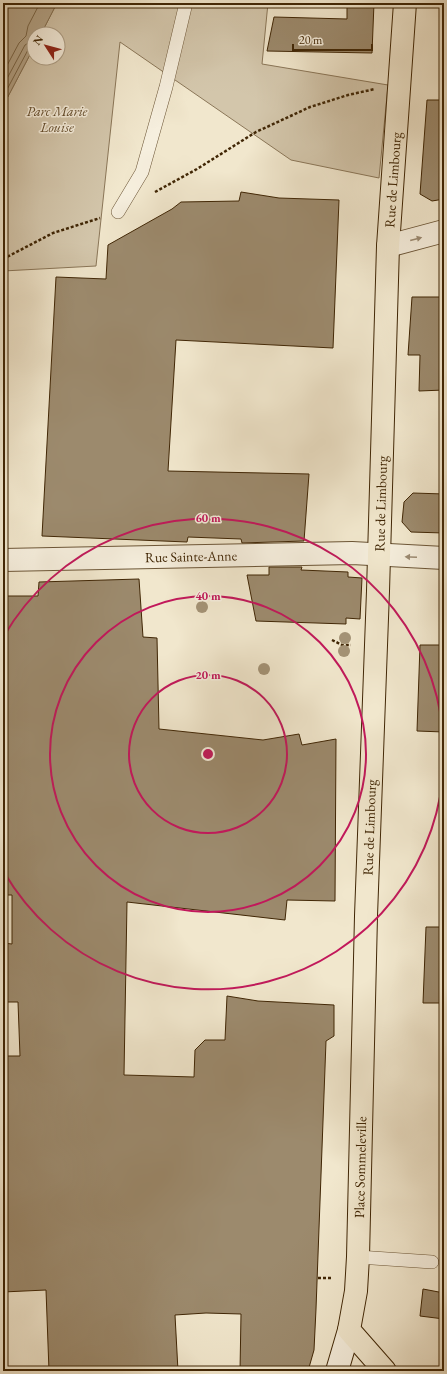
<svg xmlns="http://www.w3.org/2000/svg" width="447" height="1374" viewBox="0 0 447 1374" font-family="'EB Garamond',serif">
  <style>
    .green { fill: #d3c6ab; stroke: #8a7658 }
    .water { fill: #b5a589; stroke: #867254 }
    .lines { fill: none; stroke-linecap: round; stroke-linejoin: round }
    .shore { stroke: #7a6647; stroke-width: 1 }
    .building { fill: #9c8a6d; stroke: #402605 }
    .lane-casing { stroke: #6c5637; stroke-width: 14 }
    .street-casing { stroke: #6c5637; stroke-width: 24 }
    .secondary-casing { stroke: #402605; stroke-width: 24 }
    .primary-casing { stroke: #402605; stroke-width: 24 }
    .path { stroke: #402605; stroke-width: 2.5; stroke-dasharray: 3 2; stroke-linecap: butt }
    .lane { stroke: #f6efde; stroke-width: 13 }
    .street { stroke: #f6efde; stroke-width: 22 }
    .secondary { stroke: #f6efde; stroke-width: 22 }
    .primary { stroke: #f1e7cd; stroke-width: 22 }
    .tree { fill: #a49376 }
    .oneway { fill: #9b8a72 }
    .ring { fill: none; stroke: #c2185b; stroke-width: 2 }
    .labels { text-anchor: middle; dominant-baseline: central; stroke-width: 3; stroke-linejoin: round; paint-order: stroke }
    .park-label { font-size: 14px; font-style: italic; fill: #654e2e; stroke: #f6efde }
    .street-label { font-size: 14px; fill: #402605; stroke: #f6efde }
    .centre { fill: #c2185b; stroke: #f6efde; stroke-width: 2 }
    .ring-label { font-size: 12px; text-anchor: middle; font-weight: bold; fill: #c2185b; stroke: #f6efde; stroke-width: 3; stroke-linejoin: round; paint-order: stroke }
  </style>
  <rect width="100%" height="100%" fill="#f1e7cd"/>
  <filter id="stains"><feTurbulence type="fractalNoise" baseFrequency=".005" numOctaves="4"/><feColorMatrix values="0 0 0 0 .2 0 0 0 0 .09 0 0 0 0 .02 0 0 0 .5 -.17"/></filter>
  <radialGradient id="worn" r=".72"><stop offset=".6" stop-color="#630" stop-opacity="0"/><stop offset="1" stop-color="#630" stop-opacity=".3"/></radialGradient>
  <path class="green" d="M57,3h211l-6,61 126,21 -9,93 -88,-18 -171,-118 -24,224 -93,5v-165l31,-59v11h24v-24h-17z"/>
  <path class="water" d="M3,3h54l-16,31h-7v13l-31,59z"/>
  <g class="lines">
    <path class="shore" d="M3,73l16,-30 7,-7 2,-10 12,-23
      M3,86l22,-41 9,-5
      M3,97l26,-49 5,-2"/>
  </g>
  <path class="building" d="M347,3h27l-2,50 -105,-2 7,-34 73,2z
    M427,100h17v99l-12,2 -12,-7z
    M241,192l38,6 60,2 -6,148 -157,-8 -8,131 141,3 -5,67 -62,2 -1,-4 -53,-2 -1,5 -145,-6 14,-259 50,2 2,-34 64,-36 9,-7 58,-1z
    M412,297h32v93l-25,1 1,-36h-12z
    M413,493l31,1v39l-33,-1 -9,-10 2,-20z
    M269,567h33l-1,3 47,2v5l14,1 -2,41 -14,-1v6l-90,-3 -9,-46h22z
    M139,579l4,58 14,1 2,91 104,11 36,-6 3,11 34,-6 -1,162 -48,-1 -2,20 -158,-18 -3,173 70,2 1,-27 10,-10h20l2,-44 31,5 76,4v31l-8,5 -10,268 -2,41 -6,21h-68l1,-57 -35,-1 -31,2 3,56h-129l-3,-81 -43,2v-236h17l-2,-54h-15v-59l9,1v-49h-9v-299h35l1,-14z
    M420,645h24v87l-27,-1z
    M426,927h18v76h-21z
    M423,1289l21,4v26l-24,-3z"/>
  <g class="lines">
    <defs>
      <path id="lane" d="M118,212l24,-40 24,-85 20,-84
        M358,1257l74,5"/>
      <g id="street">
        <path d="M388,246l56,-15"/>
        <path id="s1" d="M3,560l349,-7 92,5"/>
      </g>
      <path id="secondary" d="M337,1371l12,-41"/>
      <g id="primary">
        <path id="s2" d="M385,1371l-36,-41 7,-39 2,-34 8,-341 12,-325 10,-345 17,-243"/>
      </g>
    </defs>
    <use href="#lane" class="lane-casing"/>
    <use href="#street" class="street-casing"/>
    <use href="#secondary" class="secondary-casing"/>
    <use href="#primary" class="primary-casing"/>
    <path class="path" d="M155,192l42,-23 59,-37 54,-25 38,-12 27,-6
      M3,259l50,-26 47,-15
      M332,640l10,5h9
      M318,1278h14"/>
    <use href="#lane" class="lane"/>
    <use href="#street" class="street"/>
    <use href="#secondary" class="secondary"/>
    <use href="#primary" class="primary"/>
  </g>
  <g class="tree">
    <circle cx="202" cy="607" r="6"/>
    <circle cx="345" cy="638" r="6"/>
    <circle cx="344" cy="651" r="6"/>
    <circle cx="264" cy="669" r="6"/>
  </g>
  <defs><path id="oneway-solid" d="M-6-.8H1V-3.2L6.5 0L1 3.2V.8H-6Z"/></defs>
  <g class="oneway">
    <use href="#oneway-solid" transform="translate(416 239) rotate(-15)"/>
    <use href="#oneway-solid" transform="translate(411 557) rotate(-178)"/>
  </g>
  <g class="ring">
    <circle cx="208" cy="754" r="79"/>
    <circle cx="208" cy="754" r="158"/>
    <path d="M444 756A236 236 0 0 1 4 872M4 636A236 236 0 0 1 444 752"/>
  </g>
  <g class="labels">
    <g class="park-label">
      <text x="57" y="111">Parc Marie<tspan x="57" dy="16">Louise</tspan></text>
    </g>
    <g class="street-label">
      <text stroke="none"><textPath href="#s2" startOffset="1206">Rue de Limbourg</textPath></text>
      <text stroke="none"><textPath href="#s2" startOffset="882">Rue de Limbourg</textPath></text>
      <text stroke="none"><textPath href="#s1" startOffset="188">Rue Sainte-Anne</textPath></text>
      <text stroke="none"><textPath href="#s2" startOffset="558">Rue de Limbourg</textPath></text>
      <text stroke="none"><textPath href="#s2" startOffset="218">Place Sommeleville</textPath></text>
    </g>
  </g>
  <circle cx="208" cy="754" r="6" class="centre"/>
  <g class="ring-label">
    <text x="208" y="522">60 m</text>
    <text x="208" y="600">40 m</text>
    <text x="208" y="679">20 m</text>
  </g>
  <rect width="447" height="1374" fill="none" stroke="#f1e7cd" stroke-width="16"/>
  <rect x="4" y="4" width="439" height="1366" fill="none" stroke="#402605" stroke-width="2"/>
  <rect x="8" y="8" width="431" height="1358" fill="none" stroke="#402605"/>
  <g transform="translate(46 46) rotate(306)"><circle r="19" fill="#f6efde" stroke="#ad9f87"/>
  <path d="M0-3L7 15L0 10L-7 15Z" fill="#8f2418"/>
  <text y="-6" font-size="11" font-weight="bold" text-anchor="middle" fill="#402605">N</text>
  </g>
  <path d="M293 44v6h79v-6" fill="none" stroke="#402605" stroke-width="2"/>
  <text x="299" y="44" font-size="12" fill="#402605" stroke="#f6efde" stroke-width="3" paint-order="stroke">20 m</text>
  <rect width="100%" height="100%" filter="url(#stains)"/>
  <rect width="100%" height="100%" fill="url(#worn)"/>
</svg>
